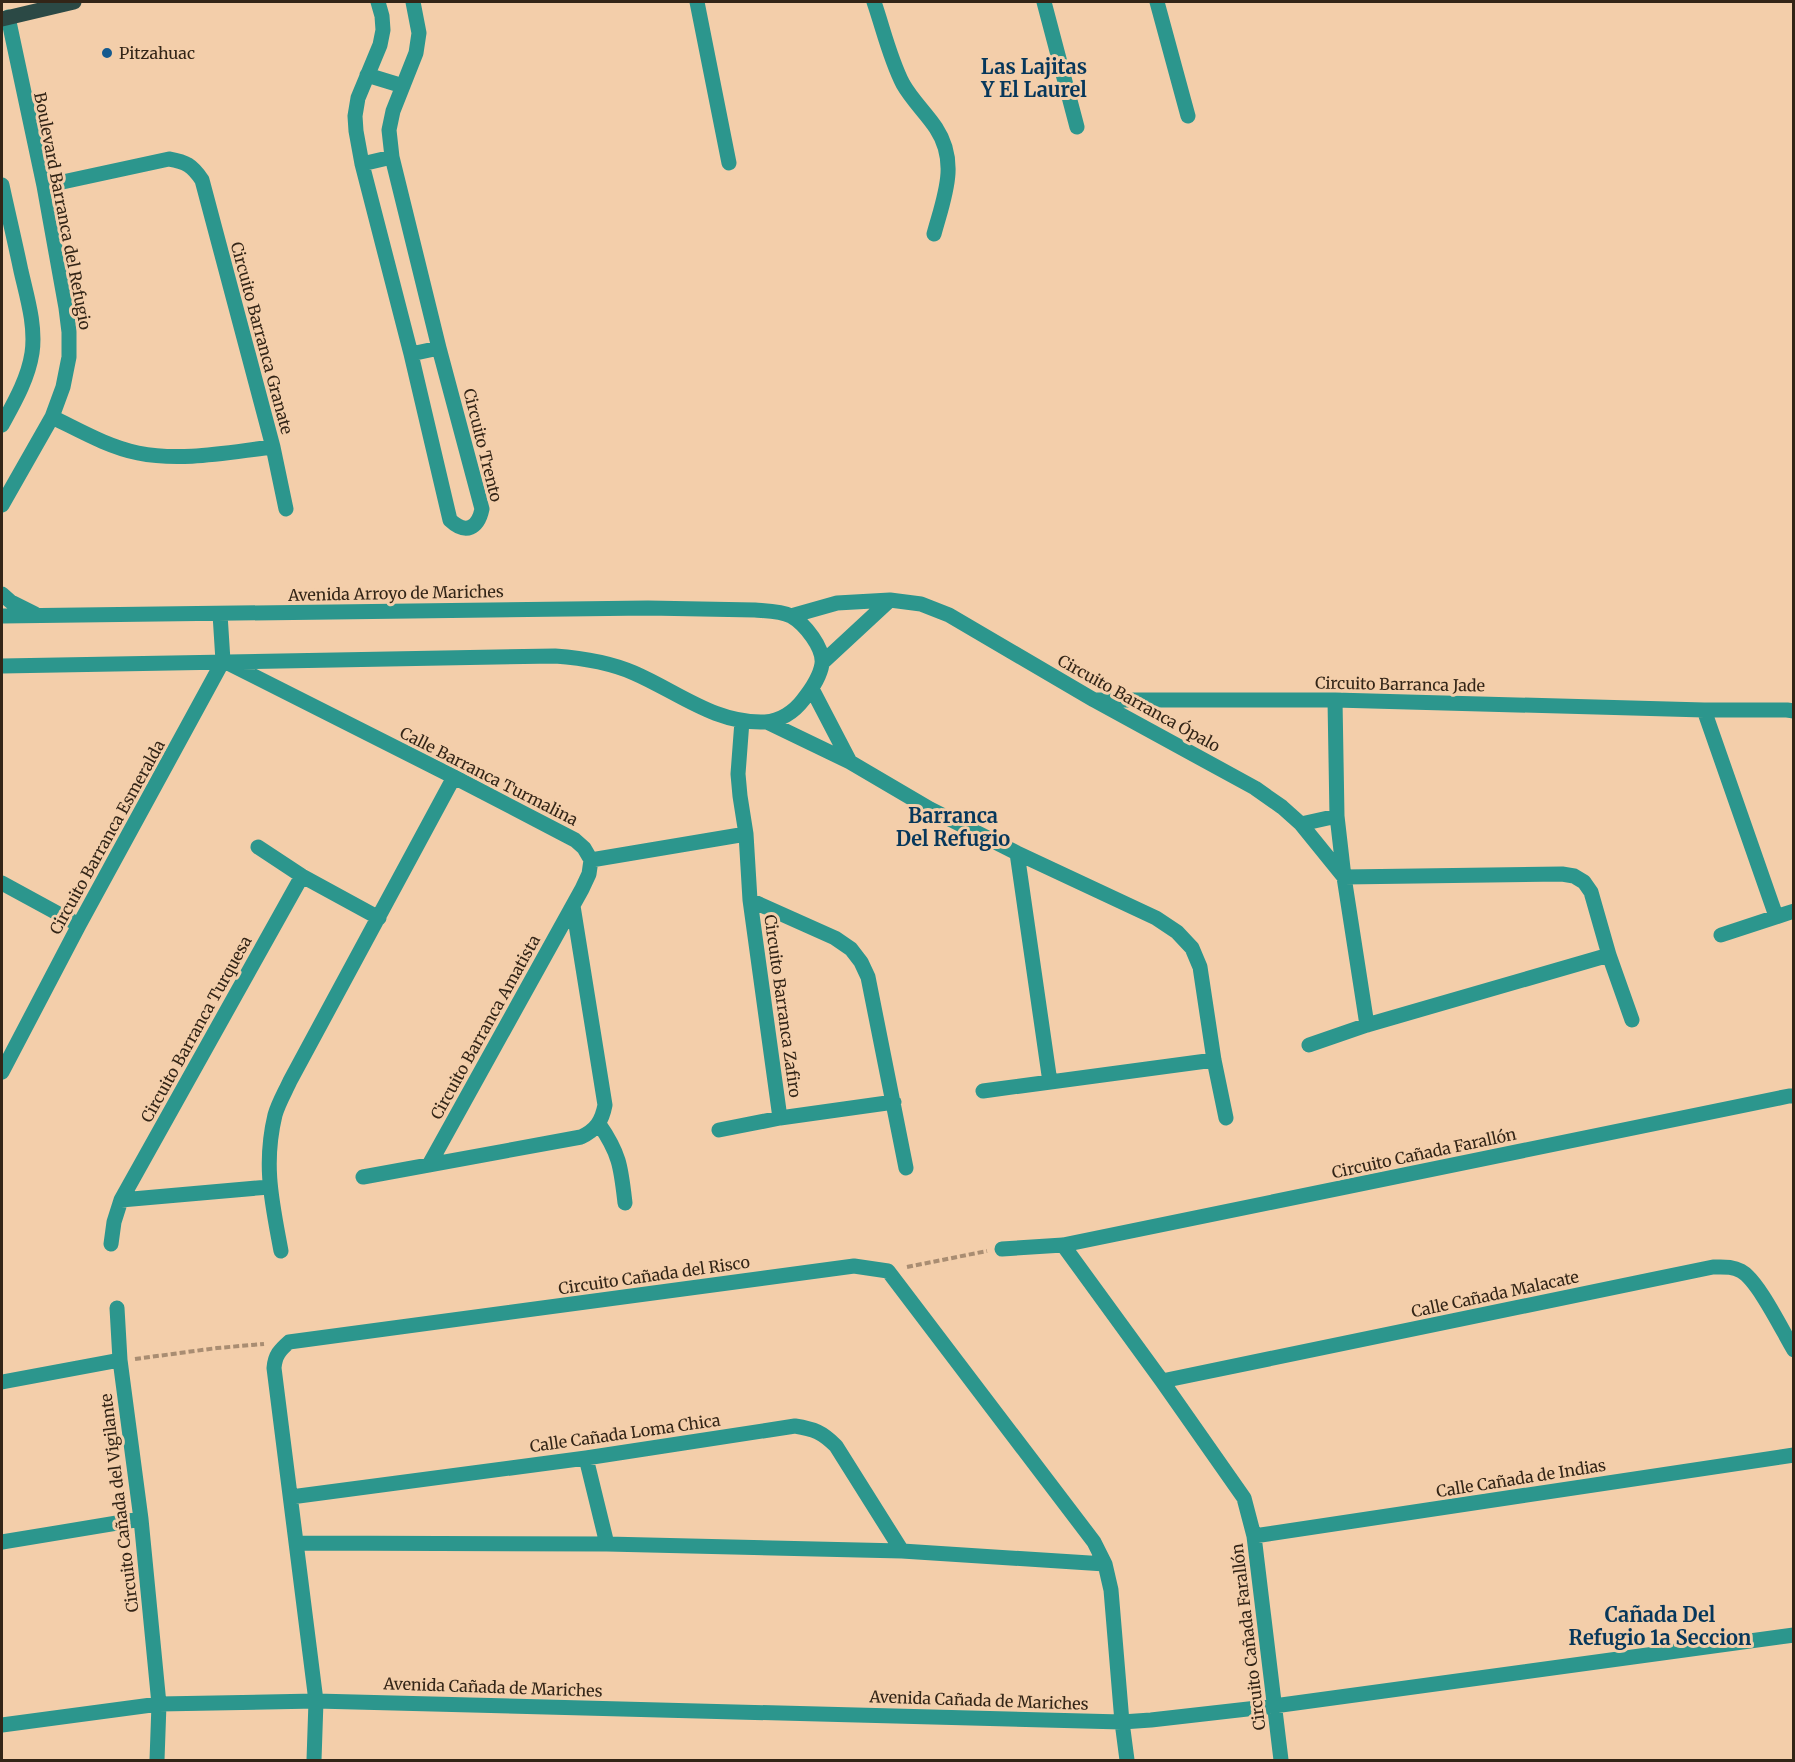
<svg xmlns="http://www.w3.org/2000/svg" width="1795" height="1762" viewBox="0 0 1795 1762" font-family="Merriweather,serif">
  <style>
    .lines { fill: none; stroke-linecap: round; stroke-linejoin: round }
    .path { stroke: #a98d72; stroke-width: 4; stroke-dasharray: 6 3; stroke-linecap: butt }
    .minor { stroke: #2c968d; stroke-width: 15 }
    .major { stroke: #2b4945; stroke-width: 15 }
    .poi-dot { fill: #145a8f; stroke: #f3ceaa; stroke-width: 2 }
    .labels { text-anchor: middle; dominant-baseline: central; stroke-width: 6; stroke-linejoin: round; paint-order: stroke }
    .poi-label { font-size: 16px; fill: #332517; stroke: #f3ceaa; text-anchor: start }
    .street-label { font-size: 16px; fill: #332517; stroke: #f3ceaa }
    .quarter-label { font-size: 20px; font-weight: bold; fill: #06375b; stroke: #f3ceaa }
  </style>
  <rect width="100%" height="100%" fill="#f3ceaa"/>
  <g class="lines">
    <path class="path" d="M907,1267l80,-16
      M135,1359l82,-11 47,-4"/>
    <path class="minor" d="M378,2l4,14 1,14 -3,15 -22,53 -3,18 1,15 6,33 49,190 39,166c16,15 28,8 32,-11l-43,-161 -47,-191 -3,-27 4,-19 23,-58 3,-20 -6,-31
      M697,2l32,161
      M874,2c9,26 16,57 29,82 9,16 23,29 33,44 23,35 8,69 -2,106
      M1044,2l33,125
      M1157,2l31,114
      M367,75l36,11
      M362,164l30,-7
      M2,185c6,28 13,57 19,86 6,26 15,55 11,82 -4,26 -18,50 -30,72
      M44,186l125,-27c17,3 23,6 33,21l71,267 13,62
      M411,354l28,-6
      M52,417c27,13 56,30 86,36 44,9 91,-1 135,-6
      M2,505l50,-88 11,-30 6,-30v-25l-3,-24 -22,-122 -36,-169
      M2,594l9,8 24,12
      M2,616l646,-8 107,2c12,1 26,1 36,6 14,8 33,32 31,48 -2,13 -11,26 -19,36 -9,12 -23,21 -38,22 -50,2 -87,-30 -131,-49 -25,-11 -52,-15 -79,-17l-553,10
      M791,616l46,-13 53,-3 31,4 28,11 145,85 161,88 27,19 19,17 43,53 218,-3 12,2 10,6 7,10 18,63 23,65
      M226,662l228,115 121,63 9,8 7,12
      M822,663l68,-63
      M812,689l38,73
      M1097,700h238l369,10h83l7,1
      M1335,700l2,116 7,61 23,148
      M1704,710l72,206
      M742,721l-4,53 2,22 6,38 4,66 30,218
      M767,722l83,40 80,47 87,44 139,65 21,14 15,16 8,19 14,93 12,58
      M1301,824l36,-8
      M258,847l44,29 77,42
      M1017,853l33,229
      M591,860l155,-26
      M2,883l77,42
      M750,900l85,38 16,11 10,13 7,15 38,191
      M1721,935l73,-24
      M1309,1045l58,-20 242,-70
      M2,1072l77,-147 144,-264 -3,-47
      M983,1091l231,-31
      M599,1124c21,30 22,44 26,79
      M719,1130l61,-12 114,-16
      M429,1165l153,-276 7,-15 2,-14
      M363,1177l218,-40c15,-7 21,-16 24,-32l-32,-199
      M121,1200l148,-13
      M111,1244l3,-22 7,-22 181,-324
      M1063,1245l99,136 82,117 10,38 27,224
      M1002,1249l61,-4 726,-149h5
      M281,1251c-9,-49 -18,-86 -6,-136 3,-11 10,-23 15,-34l164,-304
      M117,1308l3,52 21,159 18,185 -2,56
      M1162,1381l551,-114c11,0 19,-1 28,4 17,9 42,61 53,79
      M2,1382l118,-22
      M586,1458l21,86
      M291,1497l295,-39 209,-32c19,3 27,6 41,20l66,105
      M1254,1536l540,-81
      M2,1542l139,-23
      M297,1543l310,1 295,7 203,13
      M2,1725l157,-21 157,-3 806,21 29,-2 123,-14 520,-71
      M314,1760l2,-59 -42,-333c1,-13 6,-18 15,-26l565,-76 34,5 206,271 11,22 6,26 11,132 5,38"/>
    <path class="major" d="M2,19l72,-17"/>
  </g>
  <circle class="poi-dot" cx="107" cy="53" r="6"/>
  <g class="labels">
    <g class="poi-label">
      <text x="119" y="53">Pitzahuac</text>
    </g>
    <g class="street-label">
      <text transform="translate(63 211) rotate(79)">Boulevard Barranca del Refugio</text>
      <text transform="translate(262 338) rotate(75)">Circuito Barranca Granate</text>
      <text transform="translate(483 445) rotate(76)">Circuito Trento</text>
      <text transform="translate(396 593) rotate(-1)">Avenida Arroyo de Mariches</text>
      <text transform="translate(1400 684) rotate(1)">Circuito Barranca Jade</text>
      <text transform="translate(1139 703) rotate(29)">Circuito Barranca Ópalo</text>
      <text transform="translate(489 776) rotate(27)">Calle Barranca Turmalina</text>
      <text transform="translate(107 837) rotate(-61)">Circuito Barranca Esmeralda</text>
      <text transform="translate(783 1006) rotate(82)">Circuito Barranca Zafiro</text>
      <text transform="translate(485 1027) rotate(-61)">Circuito Barranca Amatista</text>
      <text transform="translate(196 1029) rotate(-61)">Circuito Barranca Turquesa</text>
      <text transform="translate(1424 1153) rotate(-12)">Circuito Cañada Farallón</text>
      <text transform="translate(654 1275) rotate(-8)">Circuito Cañada del Risco</text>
      <text transform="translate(1495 1294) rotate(-12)">Calle Cañada Malacate</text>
      <text transform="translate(625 1433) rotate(-8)">Calle Cañada Loma Chica</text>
      <text transform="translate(1521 1478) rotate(-9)">Calle Cañada de Indias</text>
      <text transform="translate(119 1503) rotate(-97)">Circuito Cañada del Vigilante</text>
      <text transform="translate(1248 1637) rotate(-97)">Circuito Cañada Farallón</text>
      <text transform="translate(493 1687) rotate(2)">Avenida Cañada de Mariches</text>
      <text transform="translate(979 1700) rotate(2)">Avenida Cañada de Mariches</text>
    </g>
    <g class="quarter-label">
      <text x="1034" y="66">Las Lajitas<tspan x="1034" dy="23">Y El Laurel</tspan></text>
      <text x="953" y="815">Barranca<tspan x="953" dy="23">Del Refugio</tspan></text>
      <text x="1660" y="1614">Cañada Del<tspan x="1660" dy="23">Refugio 1a Seccion</tspan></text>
    </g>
  </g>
  <rect width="1795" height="1762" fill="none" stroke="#332517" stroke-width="6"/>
</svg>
